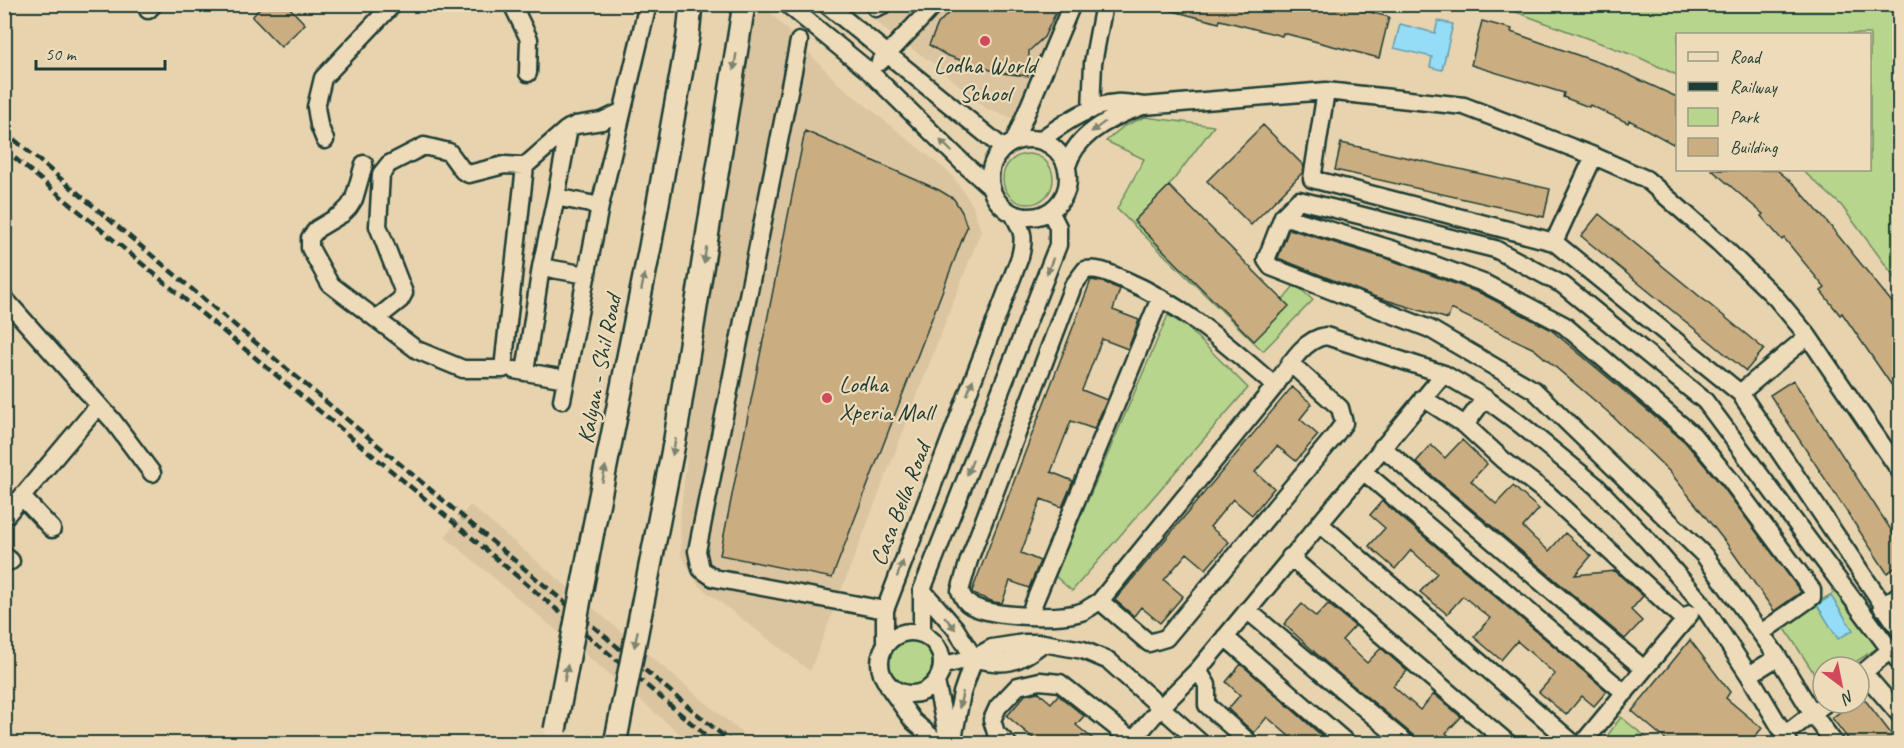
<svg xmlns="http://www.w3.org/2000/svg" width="1904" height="748" viewBox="0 0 1904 748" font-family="Caveat,sans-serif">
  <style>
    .built { fill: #dbc5a0 }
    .green { fill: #b8d58d; stroke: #6c8960; stroke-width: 1.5 }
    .water { fill: #95dcf7; stroke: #669ca9; stroke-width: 1.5 }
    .building { fill: #cbad82; stroke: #1f3d34; stroke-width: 1.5 }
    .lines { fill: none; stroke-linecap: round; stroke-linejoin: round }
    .minor-casing { stroke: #1f3d34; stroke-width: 21 }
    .major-casing { stroke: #1f3d34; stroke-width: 26 }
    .minor { stroke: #eedbb9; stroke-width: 16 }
    .major { stroke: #eedbb9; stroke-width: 21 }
    .rail { stroke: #1f3d34; stroke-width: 4.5; stroke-dasharray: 9 4.5; stroke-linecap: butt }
    .major-bridge-casing { stroke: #1f3d34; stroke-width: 26; stroke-linecap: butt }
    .major-bridge { stroke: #eedbb9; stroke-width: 21 }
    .oneway { fill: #7c8470 }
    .poi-dot { fill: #d1495b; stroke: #eedbb9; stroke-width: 2 }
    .labels { text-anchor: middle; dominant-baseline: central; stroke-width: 4.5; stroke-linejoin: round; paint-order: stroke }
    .poi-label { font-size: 24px; fill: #1f3d34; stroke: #eedbb9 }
    .street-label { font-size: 24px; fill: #1f3d34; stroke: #eedbb9 }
  </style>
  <rect width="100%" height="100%" fill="#e8d3af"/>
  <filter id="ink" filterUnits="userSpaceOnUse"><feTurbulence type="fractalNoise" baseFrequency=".0167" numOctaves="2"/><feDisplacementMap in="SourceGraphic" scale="12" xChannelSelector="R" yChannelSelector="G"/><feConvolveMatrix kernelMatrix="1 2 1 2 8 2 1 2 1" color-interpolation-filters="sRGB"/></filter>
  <g filter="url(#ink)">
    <path class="built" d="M736,5h27l75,78 113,91 21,30 9,27 -171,440 -111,-85 -18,-31 -1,-36z
      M858,5h222l-47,120 -46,-16 -54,-46 -40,-27z
      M470,505l284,238h-63l-246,-206z"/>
    <path class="green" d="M1497,5h402v278l-58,-78 -39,-35h68v-136h-192l-1,41 -39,-18z
      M1145,117l69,9 -45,60 -35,35 120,119 41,-56 18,16 -50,51 -146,-142 27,-50 -38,-18 18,-15z
      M1003 179a25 25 0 1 1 50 0a25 25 0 1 1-50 0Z
      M1168,315l18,11 62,62 -176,203 -17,-15z
      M1835,592l53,49 -40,26h-25l-2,17 -39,-60z
      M886 663a23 23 0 1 1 46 0a23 23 0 1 1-46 0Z
      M1621,717l32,26h-51z"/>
    <path class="water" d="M1438,21l15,3 -11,46 -12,-3 2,-10 -38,-9 6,-24 35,9z
      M1831,596l22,34 -15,9 -21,-34z"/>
    <path class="building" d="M264,4h22l19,20 -24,23 -29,-30z
      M957,4h103l-16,33 -15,14 -1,25 -27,-3 -27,-8 -28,-10 -17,-10 9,-21z
      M1166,4h174l49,13 -10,41 -96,-25 -1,3 -62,-16 -1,3 -54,-14z
      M1482,21l30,8 -1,3 98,34 68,31v40l-4,7 -44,-24 -1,3 -38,-18 -1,2 -26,-10 1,-4 -93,-28z
      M1263,125l41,41 -2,7 -51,52 -44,-44z
      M805,131l134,59 15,9 8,13 5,15 -135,351 -112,-23z
      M1341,143l209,46 -6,28 -209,-47z
      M1712,170h65l18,15 33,38 71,88v85l-57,-83 -2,2 -19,-24 4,-3 -41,-50 -2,2 -21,-24 2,-2z
      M1169,186l120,120 -35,35 -120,-120z
      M1599,214l165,135 -18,22 -165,-135z
      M1289,229l102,31 91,34 68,35 135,113 38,45 78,105 -27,19 -47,-67 -57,-72 -62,-60 -74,-63 -83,-40 -3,10 -75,-23 -95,-38z
      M1091,280l11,2 18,7 -7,21 26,10 -11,29 -26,-10 -20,51 25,10 -13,29 -23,-8 -20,51 22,9 -11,26 -21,-8 -20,54 19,8 -11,27 -19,-7 -8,22 -8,-1 -21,-8 -1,-3z
      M1793,380l106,162v23l-12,8 -117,-178z
      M1292,387l20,17 -12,15 18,16 -22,26 -19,-15 -10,12 -12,14 19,16 -22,27 -19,-16 -10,12 -13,16 19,15 -23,27 -19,-16 -23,27 19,16 -23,27 -19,-16 -7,9 -19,-16z
      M1462,440l25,24 -16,17 25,23 17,-18 26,23 -16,18 11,11 15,13 16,-18 26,23 -16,19 40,-4 28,25 -12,14 11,11 -17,18 -209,-177 15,-17 14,13z
      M1382,501l225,190 -13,15 -12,-10 -16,19 -27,-23 16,-18 -38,-33 -16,19 -27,-23 16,-19 -15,-12 -12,-10 -16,18 -27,-22 17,-19 -15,-13 -11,-10 -16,19 -26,-23 16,-18 -15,-13z
      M1302,604l14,13 12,-13 27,22 -13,14 25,23 14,-15 26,23 -14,15 27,24 14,-16 27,23 -15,16 11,11h-40l-3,-8 -83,-69 -47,-43z
      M1690,640l40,52 -4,6 36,30 -13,16h-78l-39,-33z
      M1241,664l90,80h-33l-31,-27 -13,16 -26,-24 12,-14 -14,-13z
      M1038,692l13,11 7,-8 26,21 -8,9 23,19h-59l-33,-28 18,-21z
      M1862,696l37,48h-47l-20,-26 20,-15h7v-5z"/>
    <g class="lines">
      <defs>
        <path id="minor" d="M512,4l17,35 -1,34
          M787,4l83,68 93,91 26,23
          M826,4l177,144
          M873,4l3,4 9,-4
          M148,10l6,-6
          M799,41l-102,510 4,18 13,9 171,32
          M880,62l55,-58
          M1326,91l-14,88 242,63 186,151 160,237
          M1091,110l2,-47 11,-59
          M569,128l-13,69 44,9
          M990 178a39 39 0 1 1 78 0a39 39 0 1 1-78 0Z
          M325,140l-6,-15 -3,-18 7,-29 70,-74
          M1040,140c22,-15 48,-35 76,-37 9,-1 19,2 28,3l182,-15 138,15 130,50 52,23 72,63 58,56 32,38 92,135
          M1014,142l58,-138
          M364,164l-10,35 -5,8 -7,7 -25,15 -7,9v10l20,36 87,66 46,19h40l22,-203
          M525,166l41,-36 10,-5 26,-4 19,-9
          M1067,166c9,-32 44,-49 73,-59
          M1283,216l111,34 92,34 78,41 129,110 38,46 81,109v7l-51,36
          M1554,242l40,-86
          M541,267l46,8
          M4,298l109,123 39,52
          M376,319l24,-19 4,-7 -26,-67 3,-52 8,-10 35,-18 25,6 14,19 6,3 35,-9 21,1
          M514,370l52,9
          M525,372l16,-105 15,-70
          M1275,386c-47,-40 -93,-82 -150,-106 -15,-6 -24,-12 -40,-10l-12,16 -104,274 -9,31c3,6 5,12 12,15 23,11 88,14 112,5 5,-3 11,-7 16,-10l175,-215c13,-19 28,-47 51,-50l118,38 41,24 35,26 76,62 52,55 52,60 49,74 41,69
          M1740,393l68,-57
          M1423,398l42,27 38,35 45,34 136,126
          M562,400l38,-194 48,-202
          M1465,425l20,-27
          M1382,447l262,222
          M1363,471l262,222
          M22,497l30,32
          M4,518l95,-113
          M1319,523l255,221
          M4,555l7,6
          M1290,557l219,187
          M922,590l33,38 19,30c31,9 44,5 69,-15
          M1100,601l49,42 17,-5 167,-200 11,-15 -4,-15 -50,-45
          M1882,607l18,-13
          M1247,610l160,134
          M1029,615l131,-317
          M880 663a31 31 0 1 1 62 0a31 31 0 1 1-62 0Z
          M922,634v-44l136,-345v-18l-8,-16
          M1225,637l123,107
          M885,646v-36l135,-353c5,-20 3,-26 -7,-43
          M944,665l30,-7 18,-10 32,-5h19l40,7 26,11 93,83
          M1198,670l9,15v20l44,39
          M1863,672l37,43
          M1749,675l29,-18
          M1859,676l30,-25
          M936,682l13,62
          M889,687l24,34 27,23
          M1784,735l42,-32
          M1133,740l27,-32 38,-38 246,-296
          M952,744l10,-51 12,-35
          M1008,744l-12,-11 -4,-13 6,-13 20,-21 22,-5 20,2 77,61
          M1582,744l108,-130
          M1835,744l-22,-30 -35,-57 -74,-102 -170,-165 -104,-61 -159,-62 -5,-7 17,-44 16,-16 196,49 68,36 142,116 195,262"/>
        <path id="major" d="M593,531l57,-284 38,-211 3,-32"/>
      </defs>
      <use href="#minor" class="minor-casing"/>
      <use href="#major" class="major-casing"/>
      <use href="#minor" class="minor"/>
      <use href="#major" class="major"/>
      <path class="rail" d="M4,131l729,613
        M4,149l449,373 263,222"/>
      <defs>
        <path id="major-bridge" d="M555,730l38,-199
          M615,744l60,-305 69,-435"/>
      </defs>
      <use href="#major-bridge" class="major-bridge-casing"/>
      <use href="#major-bridge" class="major-bridge"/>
    </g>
    <defs><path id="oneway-solid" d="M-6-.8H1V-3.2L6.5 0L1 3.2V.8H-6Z" transform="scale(1.5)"/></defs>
    <g class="oneway">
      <use href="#oneway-solid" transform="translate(735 62) rotate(99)"/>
      <use href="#oneway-solid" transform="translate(1098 127) rotate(143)"/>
      <use href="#oneway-solid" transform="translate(946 146) rotate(-136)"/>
      <use href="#oneway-solid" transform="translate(705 255) rotate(99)"/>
      <use href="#oneway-solid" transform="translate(1050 266) rotate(111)"/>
      <use href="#oneway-solid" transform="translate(643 282) rotate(-79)"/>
      <use href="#oneway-solid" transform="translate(970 387) rotate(-69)"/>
      <use href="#oneway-solid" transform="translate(674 447) rotate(101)"/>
      <use href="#oneway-solid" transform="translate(970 467) rotate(111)"/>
      <use href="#oneway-solid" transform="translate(604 474) rotate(-79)"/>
      <use href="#oneway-solid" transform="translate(900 569) rotate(-69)"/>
      <use href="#oneway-solid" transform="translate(950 623) rotate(50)"/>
      <use href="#oneway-solid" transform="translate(636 639) rotate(101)"/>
      <use href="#oneway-solid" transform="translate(566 673) rotate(-79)"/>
      <use href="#oneway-solid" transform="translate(961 700) rotate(102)"/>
    </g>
  </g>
  <g class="poi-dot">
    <circle cx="985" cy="41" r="6"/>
    <circle cx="827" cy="398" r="6"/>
  </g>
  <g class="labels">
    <g class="poi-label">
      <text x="985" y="65">Lodha World<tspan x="985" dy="28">School</tspan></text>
      <text x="839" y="384" text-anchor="start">Lodha<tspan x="839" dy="28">Xperia Mall</tspan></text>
    </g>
    <g class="street-label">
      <text transform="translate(599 369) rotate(-79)">Kalyan - Shil Road</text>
      <text transform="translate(900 504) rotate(-69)">Casa Bella Road</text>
    </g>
  </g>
  <rect width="1904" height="748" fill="none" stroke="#eedbb9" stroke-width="24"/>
  <rect x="12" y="12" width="1880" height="724" fill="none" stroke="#1f3d34" stroke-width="2" filter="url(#ink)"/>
  <rect x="1676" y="33" width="195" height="138" fill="#eedbb9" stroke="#9b9c84" stroke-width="1.5"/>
  <rect x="1688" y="52" width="30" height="9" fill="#eedbb9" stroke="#9b9c84" stroke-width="1.5"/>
  <text x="1730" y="63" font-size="18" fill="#1f3d34">Road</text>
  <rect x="1688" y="82" width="30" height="9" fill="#1f3d34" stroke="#9b9c84" stroke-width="1.5"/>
  <text x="1730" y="93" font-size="18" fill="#1f3d34">Railway</text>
  <rect x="1688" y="108" width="30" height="18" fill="#b8d58d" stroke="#9b9c84" stroke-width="1.5"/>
  <text x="1730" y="123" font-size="18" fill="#1f3d34">Park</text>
  <rect x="1688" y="138" width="30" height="18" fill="#cbad82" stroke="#9b9c84" stroke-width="1.5"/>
  <text x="1730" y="153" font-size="18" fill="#1f3d34">Building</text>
  <g transform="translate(1841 685) rotate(148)"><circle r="28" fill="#eedbb9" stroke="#9b9c84" stroke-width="1.5"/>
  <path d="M0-4.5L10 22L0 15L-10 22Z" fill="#d1495b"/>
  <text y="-9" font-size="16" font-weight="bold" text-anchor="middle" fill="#1f3d34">N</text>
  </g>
  <path d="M36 60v9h129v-9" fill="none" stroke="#1f3d34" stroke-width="3"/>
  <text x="45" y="60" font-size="18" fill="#1f3d34" stroke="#eedbb9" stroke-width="4.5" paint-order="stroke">50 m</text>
</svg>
